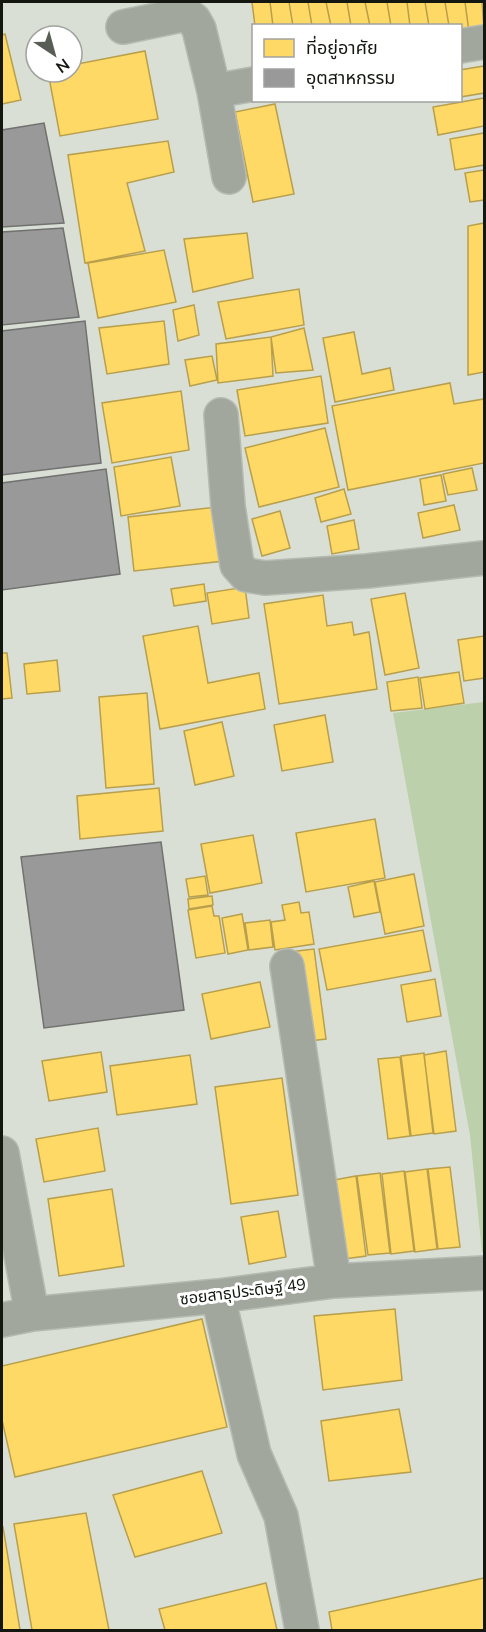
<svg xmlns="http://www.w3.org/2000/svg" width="486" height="1632" viewBox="0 0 486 1632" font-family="'Nunito Sans','Noto Sans Thai',sans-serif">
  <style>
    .green { fill: #bcd0ac }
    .homes { fill: #ffd966; stroke: #b89f4c; stroke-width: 1.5 }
    .industry { fill: #999; stroke: #717270; stroke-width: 1.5 }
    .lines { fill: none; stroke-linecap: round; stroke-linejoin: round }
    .minor-casing { stroke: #b5bab2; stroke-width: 36 }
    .minor { stroke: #a1a79d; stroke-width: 33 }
    .labels { text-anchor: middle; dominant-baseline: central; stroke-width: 6; stroke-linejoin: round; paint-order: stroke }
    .street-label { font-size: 16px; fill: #131710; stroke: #fff }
  </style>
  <rect width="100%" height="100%" fill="#d9dfd4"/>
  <path class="green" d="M484,702v550h-2l-12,-117 -77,-422z"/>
  <path class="homes" d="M252,2h18l3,24h-18z
    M270,2h19l4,24h-20z
    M289,2h19l4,24h-19z
    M308,2h18l5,24h-19z
    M326,2h21l4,24h-20z
    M347,2h18l5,24h-19z
    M365,2h22l4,24h-21z
    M387,2h20l3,24h-19z
    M407,2h18l4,24h-19z
    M425,2h20l4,24h-20z
    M445,2h20l4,30 -9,1v-7h-11z
    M465,2h17l2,26 -15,4z
    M5,34l16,66 -19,4v-69z
    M145,51l13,68 -98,17 -12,-64h24v-7z
    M484,66v27l-24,4v-27z
    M484,98v28l-46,9 -5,-28z
    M275,104l19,90 -41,8 -18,-90z
    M484,133v32l-29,5 -5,-31z
    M168,141l6,31 -47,11 18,68 -60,12 -17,-108z
    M484,170v30l-14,2 -5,-29z
    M484,223v149l-16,3v-149z
    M247,233l6,45 -60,14 -9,-53z
    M164,250l12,52 -78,16 -10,-55z
    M299,289l5,36 -78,14 -8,-37z
    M194,305l5,30 -21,6 -5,-31z
    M164,321l5,43 -62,10 -8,-46z
    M304,328l9,42 -37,3 -5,-36z
    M354,332l8,42 28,-6 4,22 -59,12 -12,-64z
    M271,337l2,39 -55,7 -2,-39z
    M212,356l5,24 -27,6 -5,-26z
    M321,376l7,47 -83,13 -8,-46z
    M450,383l4,21 30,-5v64l-136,27 -16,-84z
    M181,391l8,59 -77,13 -10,-60z
    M325,428l14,59 -80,20 -14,-59z
    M171,457l9,49 -59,10 -7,-49z
    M472,468l5,22 -29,5 -5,-21z
    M441,475l5,26 -22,4 -4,-26z
    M344,489l7,25 -30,8 -6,-24z
    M454,505l6,25 -37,8 -5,-25z
    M217,507l7,54 -90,10 -6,-54z
    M280,511l10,37 -28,8 -10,-37z
    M354,520l5,29 -27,5 -5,-28z
    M204,584l2,17 -32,5 -3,-17z
    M245,587l4,31 -37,6 -5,-31z
    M405,593l14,75 -34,7 -14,-76z
    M323,595l4,31 25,-4 2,13 15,-3 8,57 -98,15 -15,-100z
    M198,626l10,57 51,-10 6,36 -105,20 -17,-93z
    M484,636v42l-20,3 -6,-41z
    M2,653h5l5,45 -10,1z
    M57,660l3,31 -33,3 -3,-30z
    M459,672l5,31 -39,6 -5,-31z
    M418,677l4,31 -31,3 -4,-29z
    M147,693l7,91 -48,4 -7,-91z
    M325,715l8,47 -51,9 -8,-46z
    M222,722l12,54 -39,9 -11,-54z
    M159,788l4,43 -83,8 -3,-43z
    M375,819l10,59 -79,14 -10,-59z
    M253,835l9,48 -52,10 -9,-49z
    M414,874l10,52 -39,8 -10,-52z
    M205,876l3,19 -19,2 -3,-18z
    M374,881l6,31 -26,5 -6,-30z
    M212,896l1,9 -24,4 -1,-10z
    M299,902l2,11 8,-1 5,32 -39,6 -4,-28 14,-2 -3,-15z
    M212,906l2,10h5l6,37 -29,5 -8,-48z
    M242,914l6,36 -20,4 -6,-36z
    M270,920l3,27 -24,3 -4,-27z
    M423,930l8,41 -104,19 -8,-41z
    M314,949l12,90 -25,3 -12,-90z
    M435,979l6,37 -34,6 -6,-37z
    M260,982l10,45 -59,12 -9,-45z
    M446,1051l10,80 -22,3 -10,-79z
    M101,1052l6,40 -58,9 -7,-40z
    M424,1053l9,80 -22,3 -10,-80z
    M190,1055l7,49 -80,11 -7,-49z
    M400,1057l10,79 -22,3 -10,-80z
    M282,1078l16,117 -67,9 -16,-117z
    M98,1128l7,43 -61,11 -8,-43z
    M450,1167l10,80 -22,2 -10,-80z
    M427,1169l10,80 -22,3 -10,-80z
    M404,1171l10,80 -23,3 -9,-80z
    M380,1173l10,80 -22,2 -11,-79z
    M356,1176l10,80 -22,3 -10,-79z
    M112,1189l12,77 -65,10 -11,-77z
    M278,1211l8,46 -37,7 -8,-47z
    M395,1309l7,71 -79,10 -9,-74z
    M202,1319l25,108 -212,50 -13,-57v-54z
    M399,1409l12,63 -82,9 -8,-60z
    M202,1471l20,62 -87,24 -22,-62z
    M86,1513l23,117h-77l-18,-106z
    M2,1527h1l17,103h-18z
    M484,1578v52h-152l-3,-18z
    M266,1583l11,47h-112l-6,-21z"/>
  <path class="industry" d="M44,123l20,100 -62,4v-97z
    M63,228l16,89 -77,8v-93z
    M85,321l16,142 -99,12v-144z
    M106,469l14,105 -118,16v-107z
    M161,842l23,168 -140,18 -23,-171z"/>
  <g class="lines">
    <defs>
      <path id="minor" d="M123,27l63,-13 8,6 5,9 15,62 15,86
        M460,46l24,-4
        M214,91l40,-7
        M221,415l7,91 9,59 9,10 19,3 102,-7 117,-13
        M287,966l47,315
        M2,1153l30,161
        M218,1296l36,158 27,62 21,114
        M2,1320l30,-6 186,-18 116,-15 150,-8"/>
    </defs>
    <use href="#minor" class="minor-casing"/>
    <use href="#minor" class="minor"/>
  </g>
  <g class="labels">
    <g class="street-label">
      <text transform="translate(243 1292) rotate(-7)">ซอยสาธุประดิษฐ์ 49</text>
    </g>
  </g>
  <rect width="486" height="1632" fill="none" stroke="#131710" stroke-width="6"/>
  <rect x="252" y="24" width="210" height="78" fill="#ffffff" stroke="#a1a29f" stroke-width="1.5"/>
  <rect x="264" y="39" width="30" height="18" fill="#ffd966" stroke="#a1a29f" stroke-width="1.5"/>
  <text x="306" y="54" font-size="18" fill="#131710">ที่อยู่อาศัย</text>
  <rect x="264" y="69" width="30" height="18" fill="#999999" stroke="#a1a29f" stroke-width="1.5"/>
  <text x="306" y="84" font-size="18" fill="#131710">อุตสาหกรรม</text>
  <g transform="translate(54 54) rotate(144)"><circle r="28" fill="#ffffff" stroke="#a1a29f" stroke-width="1.5"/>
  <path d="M0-4.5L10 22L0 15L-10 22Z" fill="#585d55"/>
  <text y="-9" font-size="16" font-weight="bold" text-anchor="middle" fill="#131710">N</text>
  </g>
</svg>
